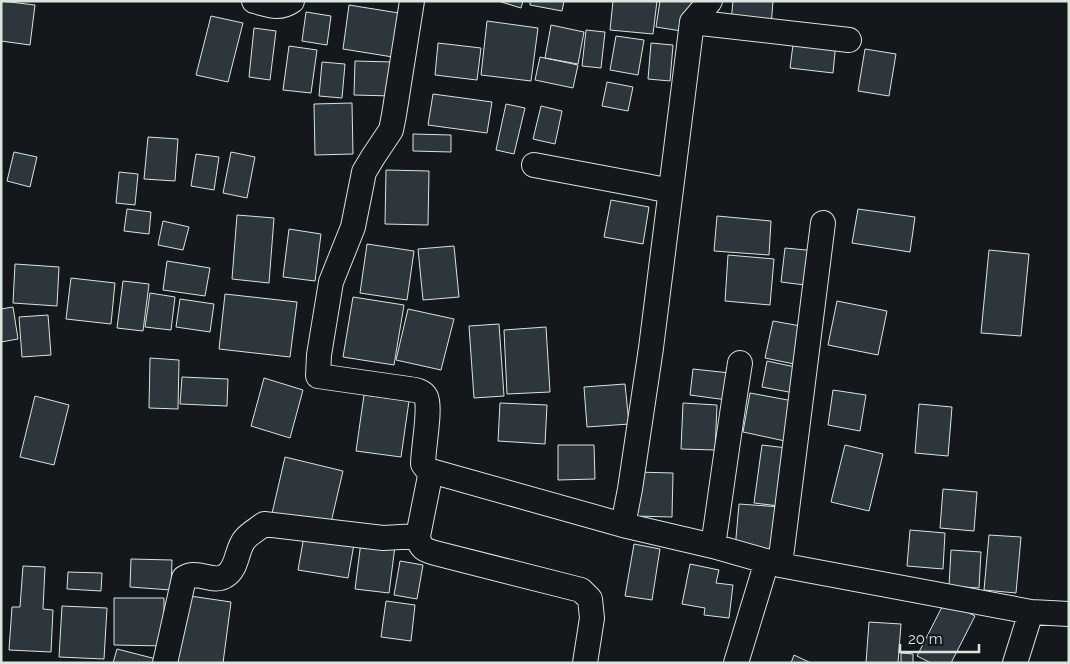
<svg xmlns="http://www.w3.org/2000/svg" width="1070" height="664" viewBox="0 0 1070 664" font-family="Raleway,sans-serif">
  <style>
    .building { fill: #2c363c; stroke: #d8e6dc }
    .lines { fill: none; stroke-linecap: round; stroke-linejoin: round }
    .minor-casing { stroke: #d8e6dc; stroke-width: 26 }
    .minor { stroke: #14181c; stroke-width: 24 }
  </style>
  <rect width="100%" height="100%" fill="#14181c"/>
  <path class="building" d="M1,1l34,4 -5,40 -29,-4z
    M498,1h25l-2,7z
    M530,1h34l-2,10 -32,-6z
    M613,1h44l-4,33 -43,-4z
    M660,1h33l-5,31 -32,-5z
    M733,1h40l-2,26 -40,-5z
    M349,5l56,9 -6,44 -56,-9z
    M306,12l25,4 -4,29 -25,-4z
    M211,16l32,7 -15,59 -32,-7z
    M487,21l51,7 -7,53 -50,-6z
    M551,25l33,7 -6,32 -33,-6z
    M254,28l22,3 -6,49 -21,-3z
    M586,30l19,2 -4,36 -19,-2z
    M616,36l28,4 -6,35 -28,-5z
    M794,37l42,5 -3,31 -43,-5z
    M438,43l43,5 -4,32 -42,-5z
    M651,43l22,2 -3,36 -22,-2z
    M289,46l28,4 -6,43 -28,-3z
    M865,49l31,5 -7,42 -31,-5z
    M540,57l38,8 -5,23 -38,-8z
    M355,61l38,1 -1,34 -38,-1z
    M322,62l23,2 -3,34 -23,-2z
    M607,82l26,5 -5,24 -26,-5z
    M433,94l59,8 -5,31 -59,-8z
    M352,103l1,51 -38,1 -1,-51z
    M506,104l19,4 -11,46 -18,-4z
    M541,106l21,5 -7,33 -22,-5z
    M413,134l38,1v17l-38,-1z
    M148,137l30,2 -3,42 -31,-2z
    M14,152l23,5 -7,30 -23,-6z
    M231,152l24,5 -8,41 -24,-5z
    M196,154l23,3 -5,33 -23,-4z
    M386,170l43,1 -1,54 -43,-1z
    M119,172l19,2 -3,31 -19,-2z
    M611,200l38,7 -6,37 -39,-7z
    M127,209l24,3 -2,22 -25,-3z
    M858,209l57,8 -5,35 -58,-9z
    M237,215l37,3 -5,65 -37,-4z
    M717,216l54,5 -2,34 -55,-4z
    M163,221l26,6 -6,23 -25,-5z
    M289,229l32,5 -6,47 -32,-4z
    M367,244l47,7 -7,49 -47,-7z
    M454,246l5,51 -36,3 -5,-51z
    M785,248l32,3 -4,35 -32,-4z
    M989,250l40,4 -8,82 -40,-3z
    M728,255l46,4 -4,46 -45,-4z
    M167,261l43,7 -5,28 -42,-6z
    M15,264l44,3 -2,39 -44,-3z
    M71,278l44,5 -4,41 -45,-5z
    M123,281l26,3 -6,47 -26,-3z
    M150,293l25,4 -4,33 -26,-3z
    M225,294l72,8 -7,55 -71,-8z
    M353,297l51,8 -10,60 -51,-8z
    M180,299l34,5 -4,28 -34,-5z
    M837,301l50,10 -9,44 -50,-10z
    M13,307l5,32 -17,3v-33z
    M408,309l46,10 -13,51 -45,-10z
    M48,315l3,40 -29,2 -3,-40z
    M773,321l33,6 -7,38 -34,-7z
    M499,324l5,72 -30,2 -5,-72z
    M546,327l4,65 -43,2 -3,-64z
    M150,358l29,2 -1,49 -29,-1z
    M767,361l33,7 -6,25 -32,-6z
    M693,369l37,4 -3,27 -37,-5z
    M182,377l46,2 -1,27 -47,-2z
    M264,378l39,12 -13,48 -39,-12z
    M625,384l4,40 -42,3 -3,-40z
    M833,390l33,5 -6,36 -32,-6z
    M750,393l43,8 -8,40 -42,-9z
    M364,395l45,6 -8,56 -45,-6z
    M35,396l34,9 -15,60 -34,-8z
    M500,403l47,2 -2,39 -47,-3z
    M683,403l34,2 -2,45 -34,-1z
    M919,404l33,3 -4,49 -33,-3z
    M558,445h36l1,34 -37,1z
    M762,445l25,3 -8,58 -25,-3z
    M845,445l38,9 -14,57 -38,-9z
    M285,457l58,14 -14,60 -58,-13z
    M636,472l37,1 -1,44 -37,-1z
    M943,489l34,3 -3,39 -34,-3z
    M739,504l42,3 -5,46 -41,-4z
    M910,530l35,3 -2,36 -36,-3z
    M989,535l32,2 -5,56 -32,-3z
    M304,536l50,8 -6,34 -50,-8z
    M361,542l34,4 -6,47 -34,-4z
    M634,544l26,5 -8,51 -27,-4z
    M951,550l30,2 -2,36 -30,-2z
    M131,559l41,1 -1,30 -41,-3z
    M400,561l23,4 -6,34 -23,-4z
    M690,564l29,6 -3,13 17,2 -4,33 -25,-3 1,-7 -23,-4z
    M23,566l22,1 -2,42 10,1 -2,42 -42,-2 3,-43h8z
    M68,572l34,1 -1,18 -34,-2z
    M183,595l48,7 -8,61h-49z
    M114,598h50v48l-50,-1z
    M386,601l29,4 -4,36 -30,-4z
    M945,601l30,15 -24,47h-20l-14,-7z
    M62,606l45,2 -3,51 -45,-2z
    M869,622l32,2 -3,39h-32z
    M117,649l43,11 -1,3h-46z
    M901,653l12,1v9h-12z
    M794,655l17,8h-20z"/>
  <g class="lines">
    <defs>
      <path id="minor" d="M254,1c15,4 25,9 38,0
        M412,1l-18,114 -3,15 -18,27 -9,15 -11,55 -22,55 -12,73 -1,21 91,13c7,1 14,2 17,8 5,12 -3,52 -3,67l3,4 5,3 192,54 90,21 67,19 251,47 38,2
        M692,22l157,18
        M534,165l112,21 24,5
        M431,471l-13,65c2,12 6,14 17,17l146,37 9,9 2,19 -7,45
        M623,525l7,-36 21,-141 41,-326 18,-21
        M713,546c9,-61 17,-122 27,-183
        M780,565l43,-342
        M165,663l19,-85c13,-9 29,6 41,-2 13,-7 11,-27 20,-37 5,-6 13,-10 19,-15l119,14 35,-2
        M736,663l31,-102
        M1015,663l16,-51"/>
    </defs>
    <use href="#minor" class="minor-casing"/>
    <use href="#minor" class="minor"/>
  </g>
  <rect width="1070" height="664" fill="none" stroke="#d8e6dc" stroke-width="5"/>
  <path d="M900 644v8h79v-8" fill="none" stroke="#d8e6dc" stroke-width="2.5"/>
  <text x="908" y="644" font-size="15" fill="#d8e6dc" stroke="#14181c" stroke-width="4" paint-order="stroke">20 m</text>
</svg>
